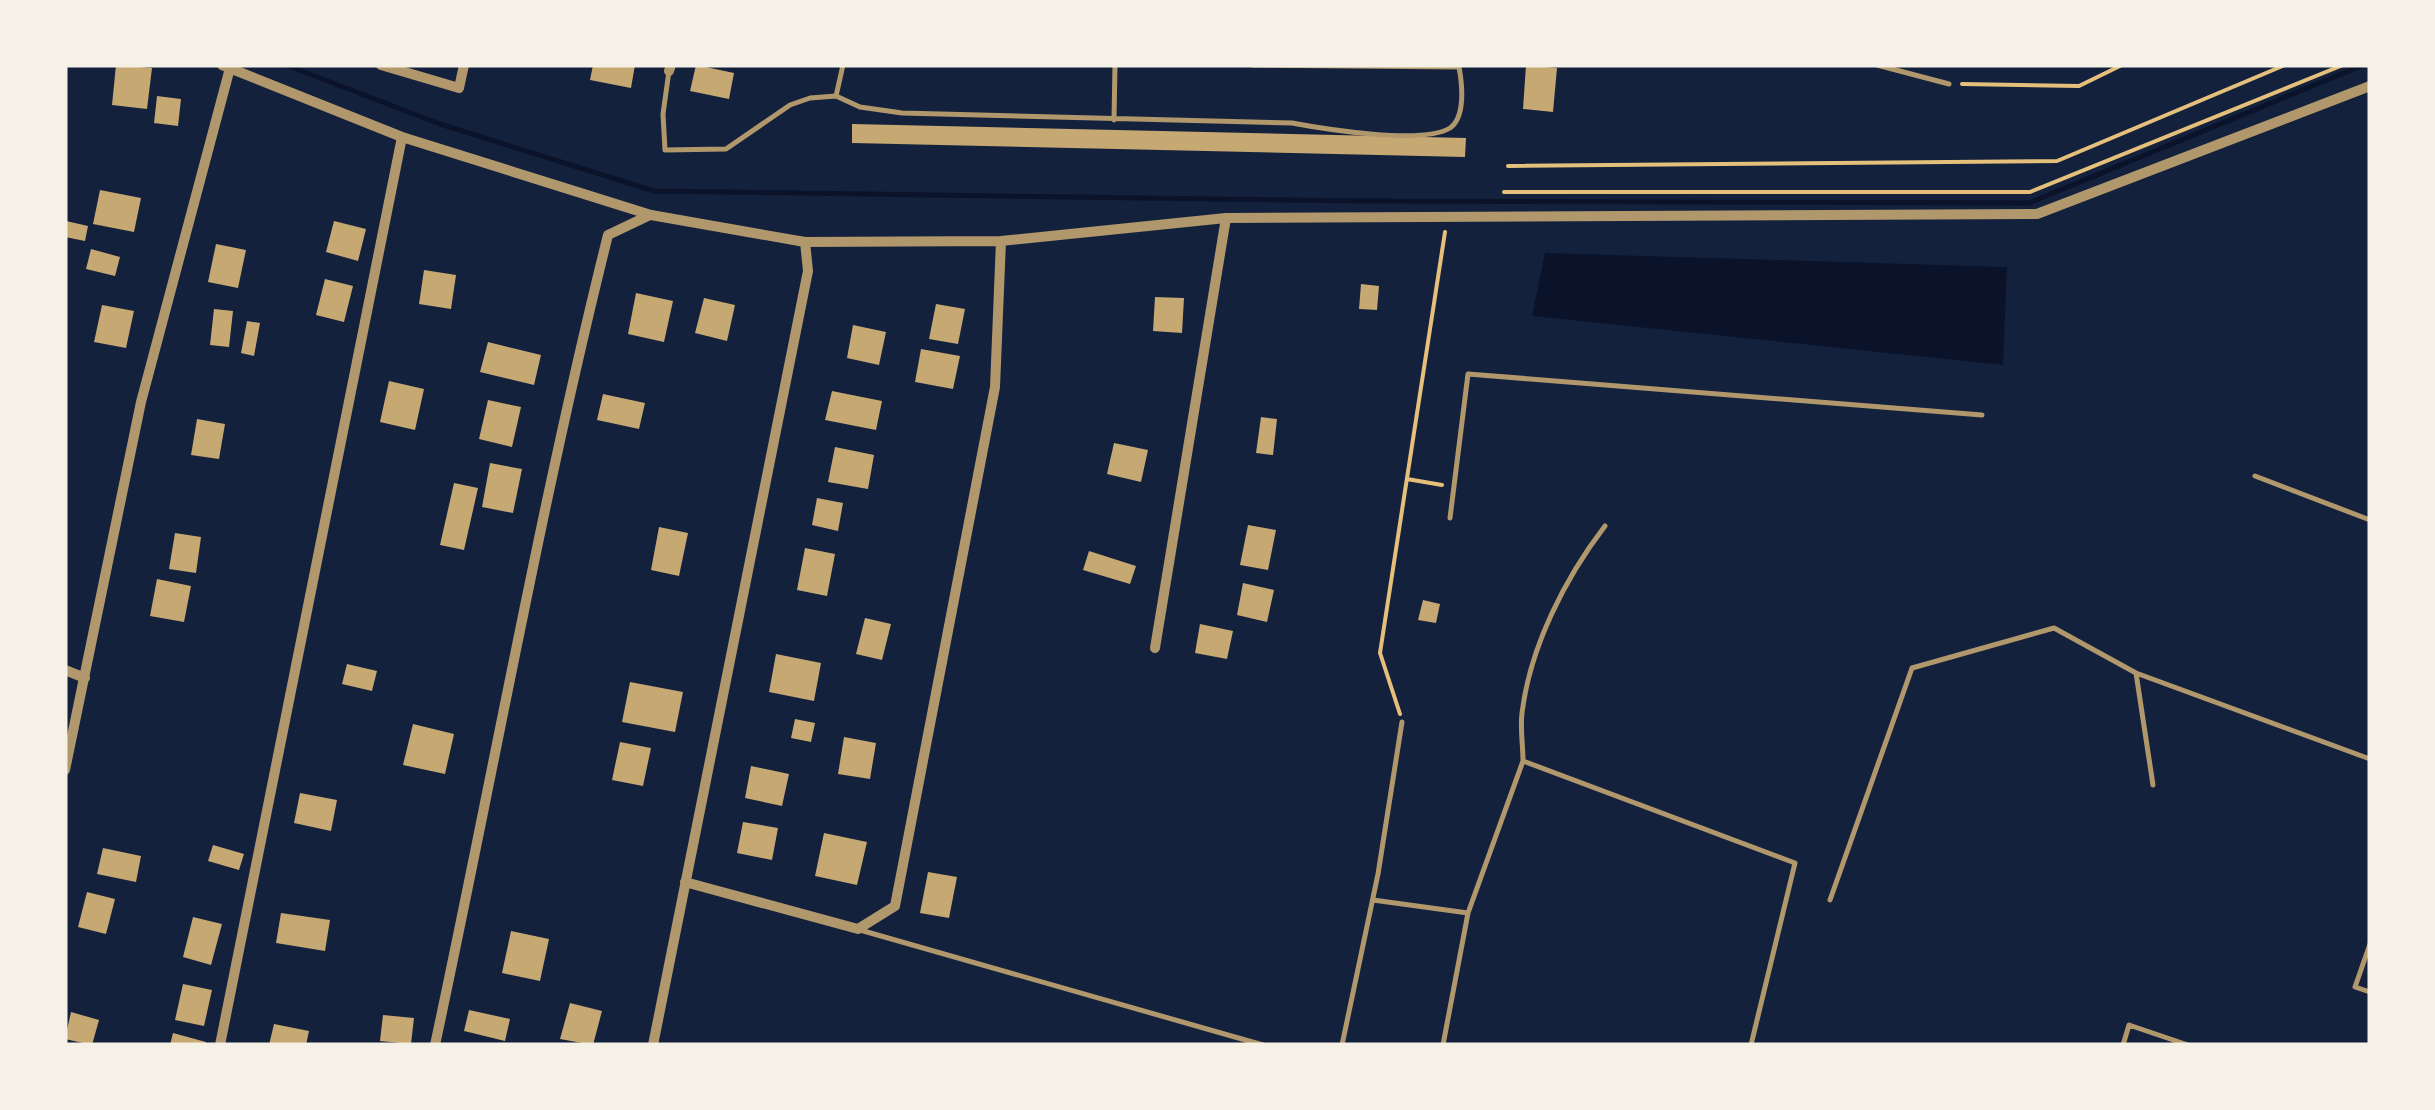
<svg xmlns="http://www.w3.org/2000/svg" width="2435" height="1110" viewBox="0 0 2435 1110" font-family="Manrope,sans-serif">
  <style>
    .water { fill: #0b132b }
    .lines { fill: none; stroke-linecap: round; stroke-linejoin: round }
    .stream { stroke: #0b132b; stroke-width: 5 }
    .building { fill: #c6a872 }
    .path { stroke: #e5c07b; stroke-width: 4 }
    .service { stroke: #b1986c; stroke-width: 5 }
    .minor { stroke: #b1986c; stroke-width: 10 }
  </style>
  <rect width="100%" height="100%" fill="#14213d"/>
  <path class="water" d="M1545,253l462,14 -4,98 -471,-49z"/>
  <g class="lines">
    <path class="stream" d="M286,65l154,59 214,67 706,10 669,2 334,-138"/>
  </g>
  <path class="building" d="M116,65l36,3 -5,41 -35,-4z
    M593,65h42l-4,23 -41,-8z
    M696,65l38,8 -5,26 -39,-8z
    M1526,65l31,3 -4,44 -30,-3z
    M157,96l24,3 -3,27 -24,-3z
    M852,124l614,14 -1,19 -613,-14z
    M100,190l41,8 -7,34 -41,-8z
    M66,221l22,5 -3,15 -20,-4z
    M334,221l32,8 -8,32 -32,-9z
    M216,244l30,6 -8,38 -30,-6z
    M91,249l29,8 -5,19 -29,-7z
    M424,270l32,5 -5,34 -32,-5z
    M325,279l28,7 -9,36 -28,-7z
    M1361,284l18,2 -2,24 -18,-1z
    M636,293l37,8 -9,41 -36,-8z
    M1155,297l29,1 -2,35 -29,-2z
    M704,298l31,7 -8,36 -32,-8z
    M936,304l29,5 -7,35 -29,-5z
    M102,305l32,6 -8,37 -32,-6z
    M214,309l19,2 -4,36 -19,-2z
    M247,321l13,2 -6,33 -13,-3z
    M853,325l33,7 -7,33 -32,-7z
    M488,342l53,13 -7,30 -54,-13z
    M921,349l39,7 -7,33 -38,-7z
    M389,381l35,8 -9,41 -35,-8z
    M832,391l50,10 -6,29 -51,-10z
    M603,394l42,9 -6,26 -42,-9z
    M488,400l33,7 -9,40 -33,-8z
    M1261,417l16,2 -4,36 -17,-2z
    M197,419l28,5 -6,35 -28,-4z
    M1114,443l34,7 -7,32 -34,-8z
    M835,447l39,8 -6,34 -40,-7z
    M490,463l32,6 -9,44 -31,-6z
    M454,483l24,5 -14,62 -24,-5z
    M817,498l26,5 -5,28 -26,-6z
    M1248,525l28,5 -8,40 -28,-5z
    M659,527l29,6 -9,43 -28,-6z
    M175,533l26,4 -5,36 -27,-4z
    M805,548l30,6 -8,42 -30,-6z
    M1089,551l47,15 -6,18 -47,-14z
    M157,579l34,7 -7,36 -34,-6z
    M1243,583l31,7 -7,32 -30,-7z
    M1423,600l17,4 -4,19 -18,-3z
    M865,618l26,6 -9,36 -26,-6z
    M1200,624l33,7 -6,28 -32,-6z
    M776,654l45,9 -7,38 -45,-9z
    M347,664l30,7 -5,20 -30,-7z
    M630,682l53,10 -8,40 -53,-10z
    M795,719l20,4 -4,19 -20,-4z
    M413,724l41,10 -9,40 -42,-9z
    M844,737l32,6 -6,36 -32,-5z
    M620,742l31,6 -8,38 -31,-6z
    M751,766l38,8 -7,32 -37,-8z
    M300,793l37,7 -6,31 -37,-8z
    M743,822l35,6 -6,32 -35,-7z
    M824,833l43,9 -10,43 -42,-9z
    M213,845l31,9 -5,16 -31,-9z
    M103,848l38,8 -5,26 -39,-8z
    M928,872l29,5 -8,41 -29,-5z
    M87,892l28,7 -9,35 -28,-7z
    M281,913l49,7 -5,31 -49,-8z
    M193,917l29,7 -11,41 -28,-8z
    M511,931l38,8 -9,42 -38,-8z
    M183,984l29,6 -8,36 -29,-6z
    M570,1003l32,8 -9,34 -33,-6z
    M469,1010l41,9 -5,22 -41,-10z
    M71,1012l28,8 -7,25 -27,-6z
    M383,1015l31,3 -3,26 -31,-3z
    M274,1024l35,7 -3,14h-37z
    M173,1033l33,9 -1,3h-35z"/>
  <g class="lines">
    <path class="path" d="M1962,84l117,2 43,-21
      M1508,166l549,-5 228,-96
      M1504,192h526l313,-127
      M1407,479l35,6
      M1400,714l-20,-61 65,-421"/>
    <path class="service" d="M1877,65l72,19
      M669,71l-6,43 2,36 61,-1 64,-44 20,-7 26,-2 24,11 42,6 390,10c32,6 131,22 158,5 16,-11 12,-45 9,-61l-207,-2
      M836,96l7,-31
      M1114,120l1,-55
      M2255,476l115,44
      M1450,518l18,-144 514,41
      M1605,526c-40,52 -75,121 -83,187 -2,15 1,32 1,48l272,102 -44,182
      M2136,673l234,86
      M1373,900l95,13
      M1830,900l82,-232 142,-40 82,45 17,112
      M860,930l403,115
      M2370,944l-15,43 15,5
      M1342,1045l36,-171 24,-152
      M1443,1045l25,-132 55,-152
      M2123,1045l6,-20 59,20"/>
    <path class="minor" d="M222,65l180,72 249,78 154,27 196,-1 225,-23 811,-4 333,-128
      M381,65l78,23 5,-23
      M669,71l2,-6
      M1155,648l71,-430
      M65,670l20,8
      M65,770l76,-368 89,-334
      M685,882l173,47 37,-23 100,-519 6,-146
      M220,1045l182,-908
      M435,1045c58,-270 106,-542 173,-810l42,-20
      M653,1045l155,-774 -3,-29"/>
  </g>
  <rect width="2435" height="1110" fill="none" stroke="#f6f1e7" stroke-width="135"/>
</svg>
